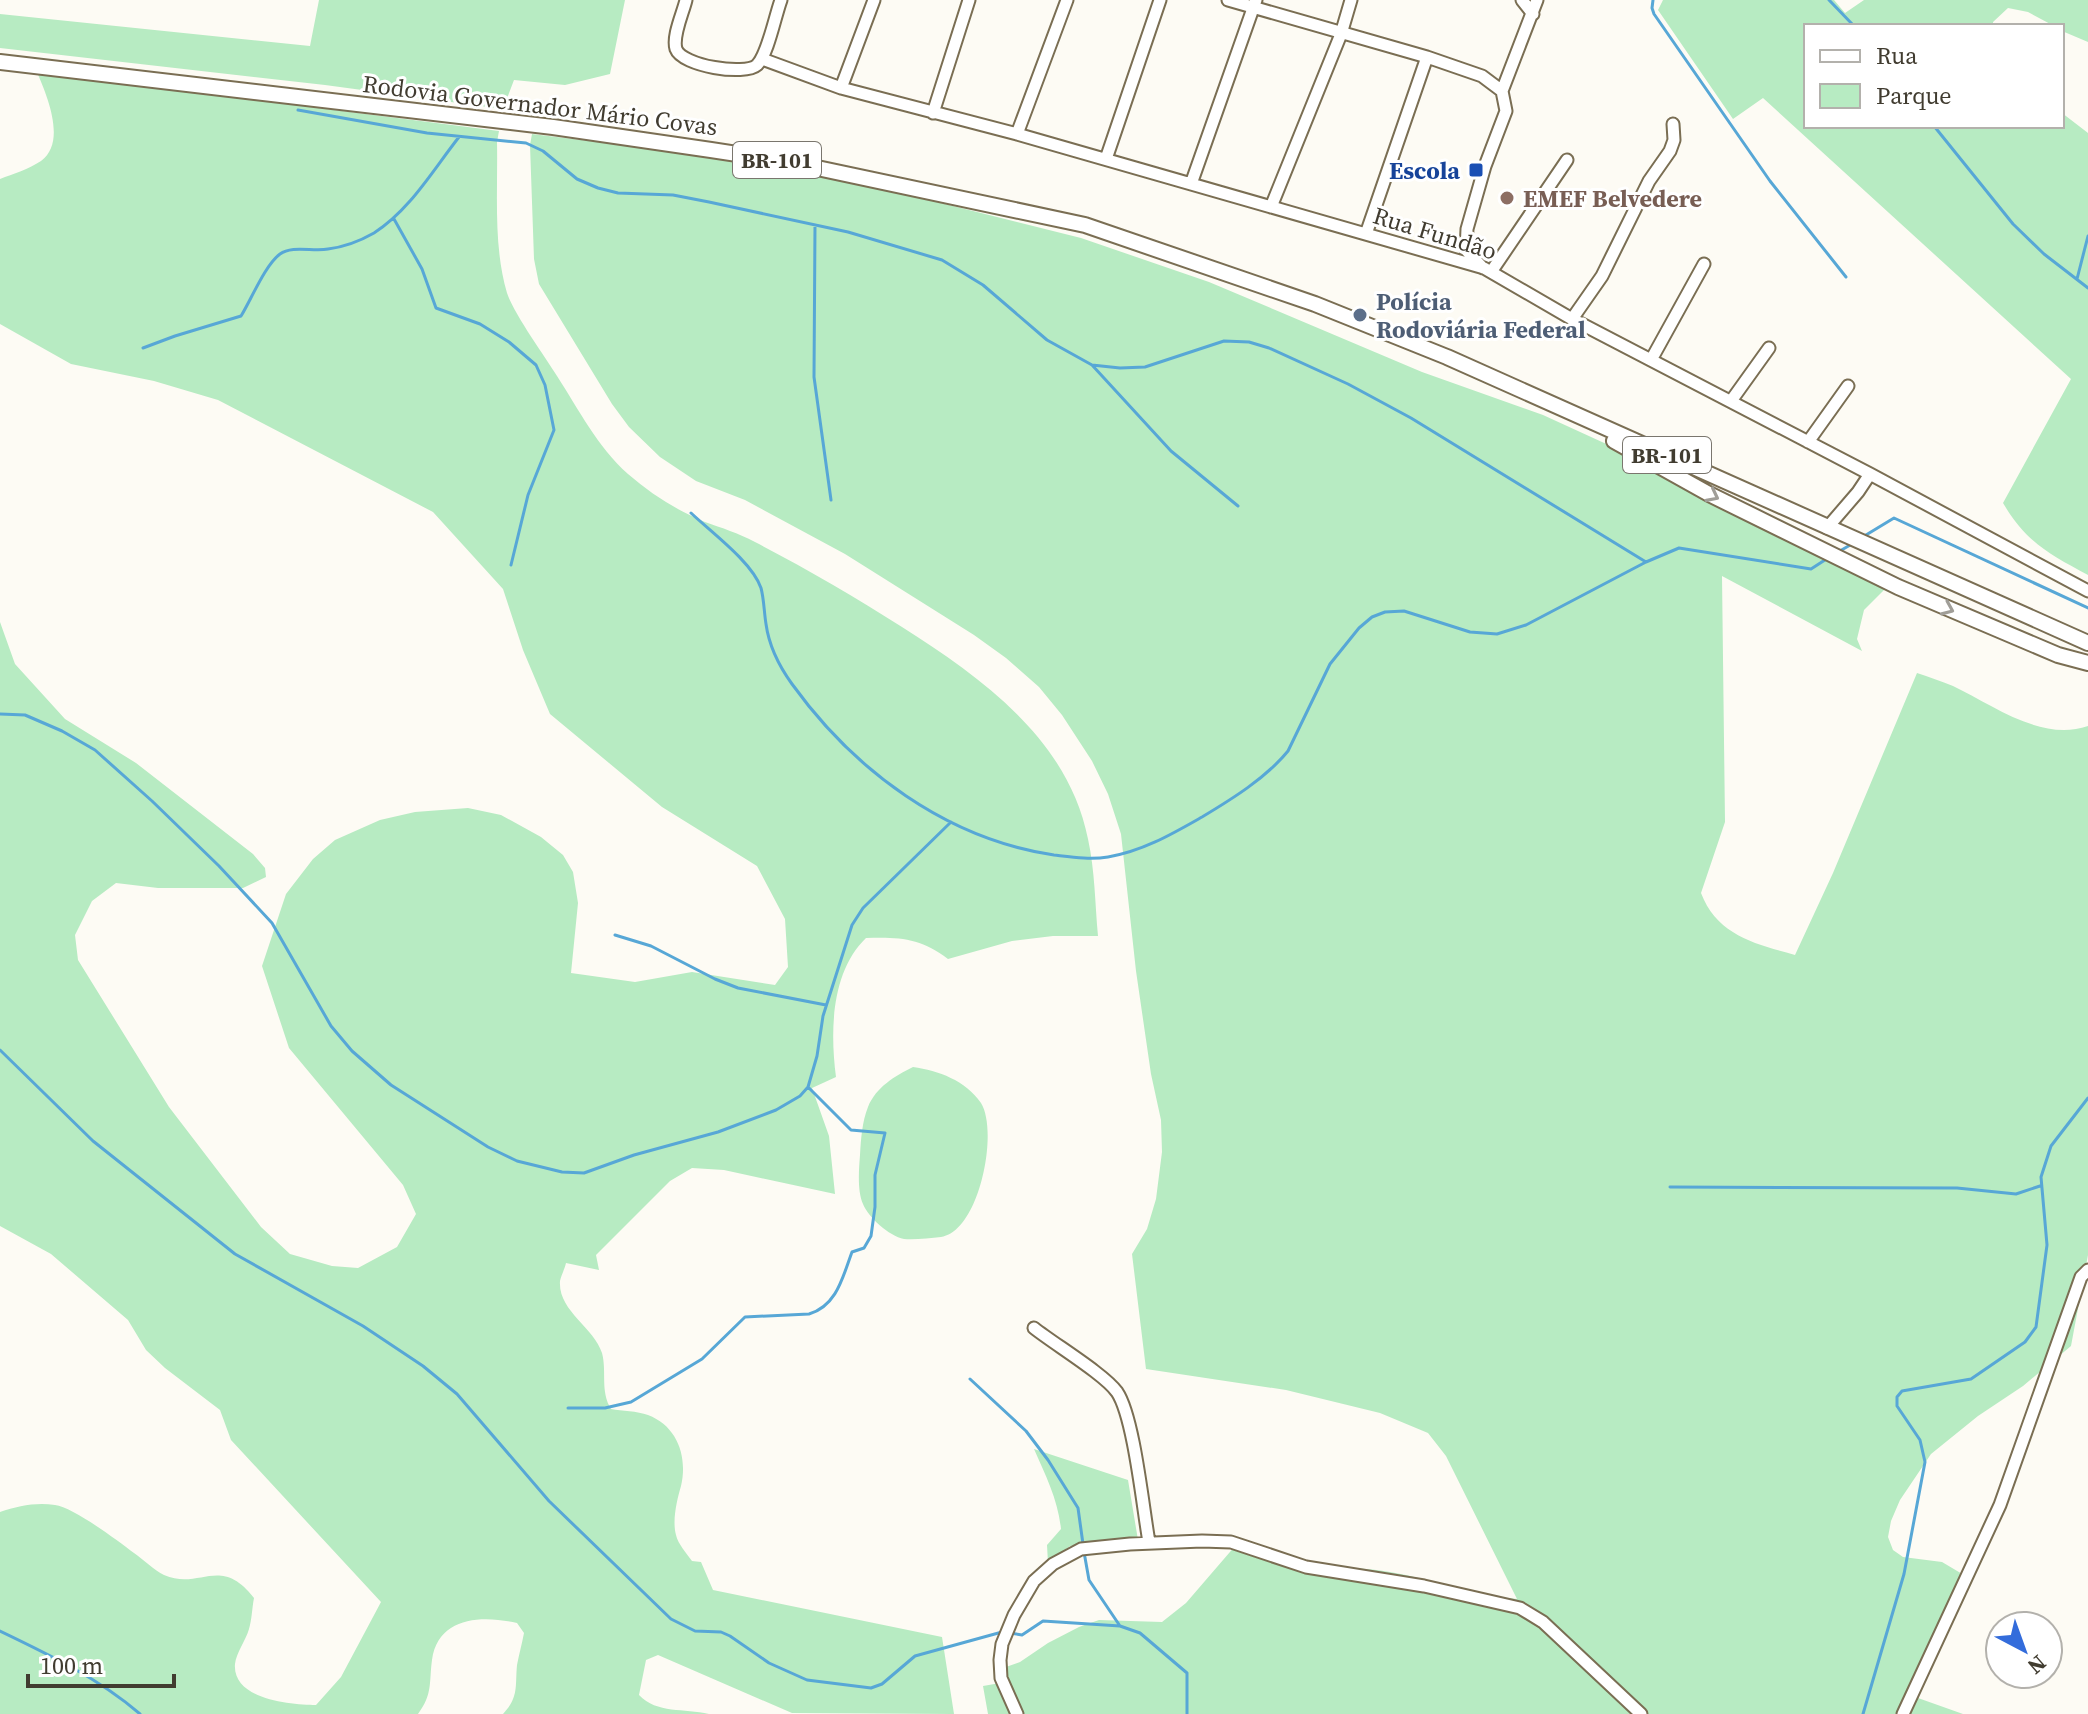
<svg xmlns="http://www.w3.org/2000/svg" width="2088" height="1714" viewBox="0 0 2088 1714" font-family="'Source Serif 4',serif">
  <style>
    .green { fill: #b7ebc2 }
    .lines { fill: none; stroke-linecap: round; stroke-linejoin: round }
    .stream { stroke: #57a7d6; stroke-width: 3 }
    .minor-casing { stroke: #7a6e53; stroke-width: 15 }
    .major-casing { stroke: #7a6e53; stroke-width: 18 }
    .minor { stroke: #fff; stroke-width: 11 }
    .major { stroke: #fff; stroke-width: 14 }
    .oneway { stroke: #a09e98 }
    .transit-dot { fill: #1a4fb4; stroke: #fff; stroke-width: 3 }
    .education-dot { fill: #8d6e63; stroke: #fff; stroke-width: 3 }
    .service-dot { fill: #5c6f8a; stroke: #fff; stroke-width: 3 }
    .labels { text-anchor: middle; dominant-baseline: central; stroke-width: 6; stroke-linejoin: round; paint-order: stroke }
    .shield { fill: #fff; stroke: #7a766e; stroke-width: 2 }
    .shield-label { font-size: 22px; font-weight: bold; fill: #413c30 }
    .street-label { font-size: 24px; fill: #413c30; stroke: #fff }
    .transit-label { font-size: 24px; font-weight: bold; fill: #164399; stroke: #fff; text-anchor: end }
    .education-label { font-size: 24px; font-weight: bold; fill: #785e54; stroke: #fff; text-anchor: start }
    .service-label { font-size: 24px; font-weight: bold; fill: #4e5e75; stroke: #fff; text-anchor: start }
  </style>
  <rect width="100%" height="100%" fill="#fdfbf4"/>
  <path class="green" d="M319,0h306l-15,74 -45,11 -51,-5 -11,29 -178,-24 -325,-37v-34l310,32z
    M1663,0h171l11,13 19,-13h224v42l-26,-11v-5h-8l-26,-14 -20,-4 -15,14v4h-187v100h256v-13l26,20v442c-39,-21 -62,-33 -85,-72l68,-124 -308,-281 -30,21 -75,-109z
    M37,72l462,59 -2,11c1,49 -4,104 10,151 7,21 37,62 50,83 22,34 40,70 71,98 23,20 48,36 77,48 17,6 33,11 50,20 50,26 99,54 147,85 80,51 166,112 186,212 7,32 7,65 10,97h-45l-41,5 -64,18c-27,-21 -48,-22 -82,-21 -35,34 -36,93 -30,139l-24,11 17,48 6,58 -111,-24 -32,-2 -22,13 -74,74 3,15 -33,-7c-1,5 -5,13 -6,18 -2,30 34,46 42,72 5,19 -2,38 9,56 11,2 26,2 37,6 29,11 40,41 33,71 -4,14 -9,34 -5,49 2,9 11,19 16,26l9,1 12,28 229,47 12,77 -162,-1 -134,-58 -12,5 -7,35c18,19 45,13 70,19h-206c16,-17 12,-28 14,-49 2,-11 5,-21 7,-32l-7,-10c-34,-8 -79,-7 -85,37 -3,22 1,34 -14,54h-418v-202c18,-6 36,-10 55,-7 18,2 63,36 79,48 10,7 20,17 30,22 36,16 56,-21 90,23 -2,10 -2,21 -5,31 -3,11 -13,24 -14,35 -3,36 57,41 81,41l25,-28 40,-75 -150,-162 -11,-30 -55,-42 -19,-18 -18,-30 -77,-66 -51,-28v-604l15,42 50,55 71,44 117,91 12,14 1,9 -23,11h-85l-42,-5 -24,18 -17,34 3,25 91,147 92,120 29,27 42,12 26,2 39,-21 19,-33 -13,-29 -114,-137 -27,-82 24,-72 27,-35 22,-19 45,-20 35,-8 53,-4 33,7 40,22 22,18 10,17 5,31 -7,70 64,9 57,-10 83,13 13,-18 -3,-48 -28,-53 -95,-59 -112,-93 -27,-64 -20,-61 -70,-77 -215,-112 -64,-19 -83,-17 -71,-40v-145c13,-5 29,-10 41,-18 26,-19 6,-65 -4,-89z
    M532,134l222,27 131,28 196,49 128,44 213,90 121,43 354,162 -33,33 -7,29 5,12 -140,-75 3,246 -24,71c16,42 54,51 94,62l38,-82 84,-200c12,4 24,8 36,13 40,19 88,56 135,40v529l-17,91 -48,40 -45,30 -47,38 -31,46 -9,21 -3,16 5,13 10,7 39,5 27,16 -51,120 45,16h-975l-5,-28 23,-4v-15l14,-5 28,-19 31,-16 20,-7 63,2 24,-19 56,-65c45,37 95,25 148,34 42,7 85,24 127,27l-71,-143 -18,-23 -48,-20 -94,-23 -140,-21 -14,-115 15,-25 9,-30 6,-47 -1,-32 -10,-46 -15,-103 -15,-137 -13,-40 -16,-33 -30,-46 -23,-28 -33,-29 -32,-23 -129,-81 -100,-54 -49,-19 -36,-24 -31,-30 -17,-23 -73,-120 -5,-25 -4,-114z
    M913,1067c26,4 52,13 68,36 18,29 -2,129 -40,134 -11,1 -26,3 -37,2 -15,-3 -36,-22 -41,-35 -6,-13 -4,-36 -3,-49 1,-16 2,-33 8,-48 8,-20 27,-31 45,-40z
    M1034,1449l94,31 10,60 -68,6 -22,17 -1,-18 14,-16c-3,-29 -15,-53 -27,-80z"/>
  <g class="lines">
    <path class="stream" d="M1653,0l-1,8 2,6 116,167 76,96
      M1829,0l25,26
      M298,110l129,23 99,10 17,8 34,28 21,9 20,5 55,2 36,7 139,30 94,28 41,25 64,55 45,25 28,3 25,-1 79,-26 25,1 20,6 79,36 63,34 235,144
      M1934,126l79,98 31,30 44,34
      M394,219l28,50 14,39 44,16 29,18 27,23 9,20 9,45 -26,65 -17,70
      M815,225l-1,152 17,123
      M2077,279l11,-43
      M143,348l32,-12 66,-20c10,-16 24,-51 39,-62 12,-9 34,-2 48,-5 16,-2 32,-8 46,-16 36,-23 59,-63 85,-96
      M1092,365l79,86 67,55
      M691,513c20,19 61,49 70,75 3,11 3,24 5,36 3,22 13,42 26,60 62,86 154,155 262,171 17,2 36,5 54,2 35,-6 64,-23 94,-40 30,-18 64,-39 86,-66l42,-87 29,-36 13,-11 13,-5 19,-1 66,21 27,2 29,-9 120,-63 33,-14 132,21 17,-11
      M1861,538l33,-20 194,90
      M1838,552l14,-8
      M0,714l25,1 37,16 33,19 57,51 67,65 53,57 59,103 21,25 39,34 97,62 29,14 45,11 22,1 50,-18 84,-23 58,-22 24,-14 8,-9 9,-31 6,-40 29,-91 11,-17 88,-86
      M615,935l36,11 64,33 23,9 88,17
      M0,1050l93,91 142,113 128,72 60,40 34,28 92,107 122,118 24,12 26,1 9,4 39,27 38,17 64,8 11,-4 33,-28 87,-24
      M1670,1187l287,1 59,6 24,-8
      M970,1379l56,52 22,29 30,48 5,36
      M568,1408h37l26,-6 71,-43 43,-42 64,-3c28,-8 34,-38 43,-62l12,-4 7,-12 4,-29v-32l10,-42 -34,-3 -43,-43
      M1084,1552l5,28 31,46
      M0,1631c48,23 100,48 140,83
      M1010,1633l12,2 21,-14 77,5 20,7 47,40v41
      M1863,1714l41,-140 21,-112 -5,-22 -23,-34v-9l5,-6 69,-12 54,-37 11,-15 11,-82 -6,-68 10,-31 37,-48"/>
    <defs>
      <path id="minor" d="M686,0c-3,13 -14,36 -10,49 6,17 69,27 81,16 11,-11 18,-49 24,-65
        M1228,0l199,57 55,19 20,15
        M1522,0l11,14
        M762,59l79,29 176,46 467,134 88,51 298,155 218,117
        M841,88l33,-88
        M933,113l36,-113
        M1017,134l50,-134
        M1106,159l54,-159
        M1191,184l65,-184
        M1271,207l70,-173 10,-34
        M1366,234l61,-177
        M1483,268l-17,-18 1,-21 18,-63 21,-55 -4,-20 35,-91
        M1491,272l76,-112
        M1572,319l30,-43 47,-95 21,-30 4,-11 -1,-16
        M1651,360l53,-96
        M1731,401l38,-53
        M1808,442l40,-56
        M1827,528l31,-36 12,-18
        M1034,1328c20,16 70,46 83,64 17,25 26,117 32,150
        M1017,1714l-16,-36 -1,-18 2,-16 12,-29 20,-34 19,-17 28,-15 49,-5 72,-3 29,1 75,25 118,19 96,22 23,14 98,92
        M1903,1714l97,-209 81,-228 7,-7"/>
      <path id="major" d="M0,62l553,65 158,23 78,12 296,63 230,79 132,53 641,286
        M1614,441l95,53 189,93 160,68 30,8"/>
    </defs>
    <use href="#minor" class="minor-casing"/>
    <use href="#major" class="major-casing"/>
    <use href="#minor" class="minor"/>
    <use href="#major" class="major"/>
  </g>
  <defs><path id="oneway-chevron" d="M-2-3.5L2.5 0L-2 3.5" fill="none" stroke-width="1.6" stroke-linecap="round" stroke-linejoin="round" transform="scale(2)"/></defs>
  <g class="oneway">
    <use href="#oneway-chevron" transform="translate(1713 496) rotate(27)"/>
    <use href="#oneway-chevron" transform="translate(1948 609) rotate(23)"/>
  </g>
  <rect class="transit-dot" x="1468" y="162" width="16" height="16" rx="4"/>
  <circle class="education-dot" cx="1507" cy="198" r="8"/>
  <circle class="service-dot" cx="1360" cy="315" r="8"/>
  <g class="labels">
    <g class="shield">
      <rect x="733" y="142" width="88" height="36" rx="6"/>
      <rect x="1623" y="437" width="88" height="36" rx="6"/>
    </g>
    <g class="shield-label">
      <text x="777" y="160">BR-101</text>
      <text x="1667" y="455">BR-101</text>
    </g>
    <g class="street-label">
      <text transform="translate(540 105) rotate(7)">Rodovia Governador Mário Covas</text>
      <text transform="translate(1435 233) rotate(17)">Rua Fundão</text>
    </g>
    <g class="transit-label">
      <text x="1460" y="170">Escola</text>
    </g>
    <g class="education-label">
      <text x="1523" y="198">EMEF Belvedere</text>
    </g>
    <g class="service-label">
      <text x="1376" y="301">Polícia<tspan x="1376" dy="28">Rodoviária Federal</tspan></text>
    </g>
  </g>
  <rect x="1804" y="24" width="260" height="104" fill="#ffffff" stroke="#b3b1ac" stroke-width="2"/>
  <rect x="1820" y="50" width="40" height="12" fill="#ffffff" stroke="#b3b1ac" stroke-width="2"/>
  <text x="1876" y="64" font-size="24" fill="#413c30">Rua</text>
  <rect x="1820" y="84" width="40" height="24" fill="#b7ebc2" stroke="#b3b1ac" stroke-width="2"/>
  <text x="1876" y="104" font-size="24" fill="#413c30">Parque</text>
  <g transform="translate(2024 1650) rotate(139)"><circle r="38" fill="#ffffff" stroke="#b3b1ac" stroke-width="2"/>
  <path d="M0-6L14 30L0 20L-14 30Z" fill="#336cdb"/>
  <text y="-12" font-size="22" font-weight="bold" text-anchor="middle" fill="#413c30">N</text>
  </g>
  <path d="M28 1674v12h146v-12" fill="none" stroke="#413c30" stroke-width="4"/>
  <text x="40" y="1674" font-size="24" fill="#413c30" stroke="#ffffff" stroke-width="6" paint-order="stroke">100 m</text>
</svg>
